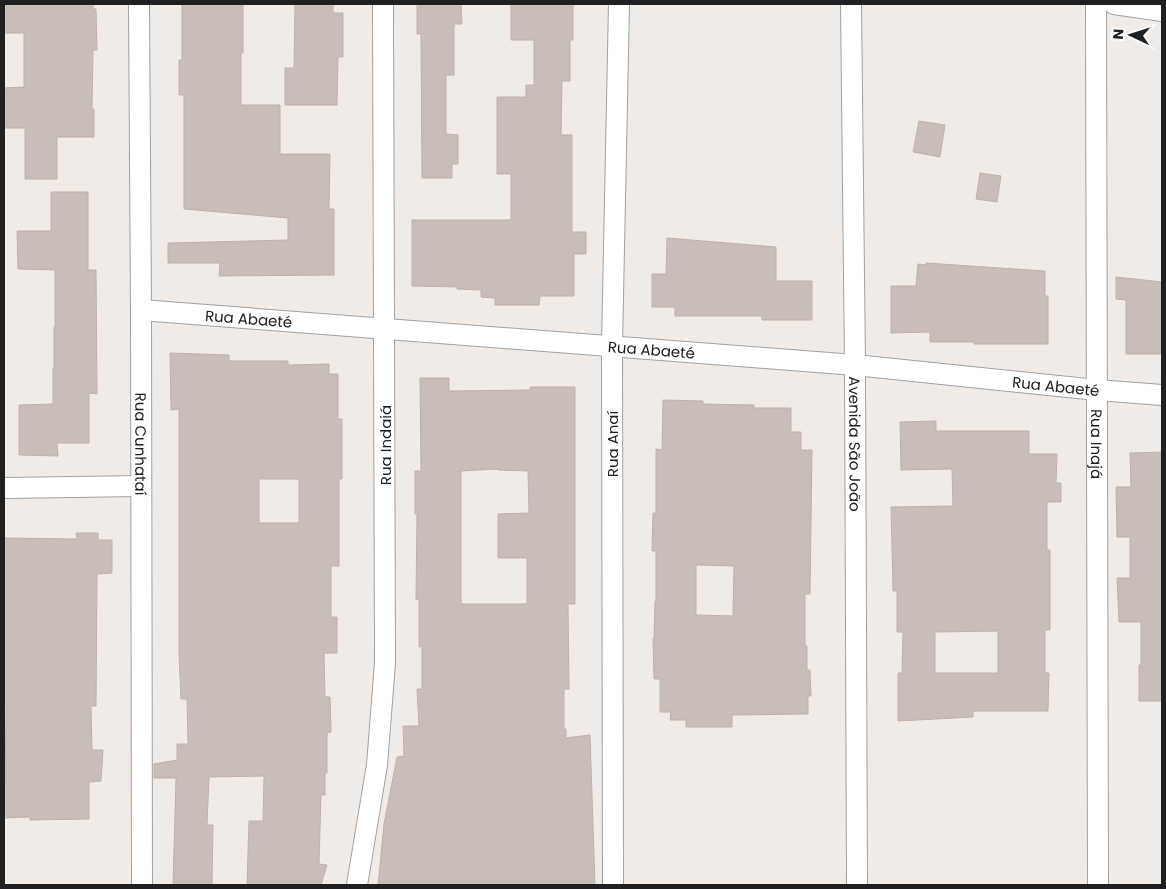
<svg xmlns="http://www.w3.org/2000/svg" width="1166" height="889" viewBox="0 0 1166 889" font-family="Poppins,sans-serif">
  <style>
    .building { fill: #c9bdba; stroke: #c3afa9; fill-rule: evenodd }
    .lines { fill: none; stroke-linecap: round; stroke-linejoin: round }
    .street-casing { stroke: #a1a1a1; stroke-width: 22 }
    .street { stroke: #fff; stroke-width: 20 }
    .labels { text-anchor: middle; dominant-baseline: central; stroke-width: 4; stroke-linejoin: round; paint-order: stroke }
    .street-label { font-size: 15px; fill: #202020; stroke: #fff }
  </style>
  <rect width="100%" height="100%" fill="#f1ebe7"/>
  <path class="building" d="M4,4h89v5h3l1,41h-4l-1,59h2v28h-37v42h-32v-51h-21v-40l20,-1v-54h-20z
    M182,4h61v49h-2v52h39v49h50l-1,55h5v66l-115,1 1,-13h-52v-20l120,-3v-22l-104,-9v-114h-5v-35h3z
    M295,4h38v9h10v44h-5l-1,48h-52v-37h9z
    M417,4h44l1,20h-8v51h-8v59l12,1v29h-6v14h-30l-1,-144h-4z
    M511,4h62v36h-3v41h-8l-1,54h11v97h14v22h-12v42h-34l-1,9h-44v-7l-14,-1v-7l-24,-1v-2l-45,-1v-66h99v-46h-14v-77h29v-12h8v-45h-23z
    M919,121l26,4 -5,32 -27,-5z
    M980,173l21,3 -4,26 -21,-3z
    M51,192h37v78h8l1,124 -8,-1v50h-32l1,13 -39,-1v-50l34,-1v-36h1v-41h1v-57l-37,-1 -1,-38h34z
    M667,238l109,9v34h36v39h-50v-4h-87v-9h-23v-33h14z
    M926,263l119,8v25h3v48h-74v-2h-44v-10l-39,1v-47h25l2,-22 8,1z
    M1116,277l46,5v72h-36v-54l-10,-1z
    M170,353l59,2v6h59v4l41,-1v10h9v45h4v60h-3v87h-8v51h6v36h-13l1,44h5l1,35 -4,1v40h-2v22h-4l-2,69 8,1 -6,20h-74l2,-64h14l1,-45 -55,1 -2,48h6l-1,60h-39l3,-107h-22v-14l23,-4v-16h11l-1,-45h-6l-2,-45v-245l-8,1zM259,479h40v44h-40z
    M420,378h29v13l81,-1v-3h45v217h-7l1,85h-5v40h2v9l24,-3 5,150h-217l6,-61 13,-67 7,-1 -1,-30h16l-2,-37h5v-42h-3v-48l-3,1 1,-86h-2v-43h6zM498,469v1l30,1 1,42 -31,1v44h29v46h-66v-133z
    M663,400l40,1v3l51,1v3h37v24h10v18h11l-2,144h-5v52h2v24h3l1,26h-3v18l-76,1v12h-46v-7h-16l1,-8h-11v-33h-6l-1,-40h1l1,-38h1v-50h-4l1,-38h3v-64l6,1zM696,565l38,1 -1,50 -37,-1z
    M936,421v10h93v23h28l-1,29h5v19h-14v48h3v80h-5v43h4l-1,38h-75v6l-75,4v-48h4l1,-41h-6v-41h-4l-2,-84 62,-1 -1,-37 -51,1 -1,-48zM998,631v42h-63v-41z
    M1162,452v249h-23v-36h2v-43h-22l-2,-44h13v-41h-13l-1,-50h15l-1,-34z
    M76,533h22v7h14v33l-15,1 -1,132h-5l1,44h11l-2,31 -12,1v37l-59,1v-3l-26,1v-31h1l1,-82h-2v-167l73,1z"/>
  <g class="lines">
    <defs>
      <g id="street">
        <path id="s1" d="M139,4l2,306 1,575"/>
        <path id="s2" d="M851,4l4,361 2,520"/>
        <path id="s3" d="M1096,4l2,881"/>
        <path d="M1114,4l48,7"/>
        <path id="s4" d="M141,310l714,55 242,25 65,5"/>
        <path d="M4,488l137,-2"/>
        <path d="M357,885l20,-120 8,-102 -2,-659"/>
        <path d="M613,885l-1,-539 7,-342"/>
      </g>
    </defs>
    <use href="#street" class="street-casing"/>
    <use href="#street" class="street"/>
  </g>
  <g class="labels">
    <g class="street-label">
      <text stroke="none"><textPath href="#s4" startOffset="108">Rua Abaeté</textPath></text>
      <text stroke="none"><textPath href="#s4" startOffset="512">Rua Abaeté</textPath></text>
      <text stroke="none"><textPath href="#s4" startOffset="918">Rua Abaeté</textPath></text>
      <text stroke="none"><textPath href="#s1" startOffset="440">Rua Cunhataí</textPath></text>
      <text transform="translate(612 444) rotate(-90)">Rua Anaí</text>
      <text stroke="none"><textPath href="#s2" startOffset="440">Avenida São João</textPath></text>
      <text transform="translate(385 445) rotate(-90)">Rua Indaiá</text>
      <text stroke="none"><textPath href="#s3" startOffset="440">Rua Inajá</textPath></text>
    </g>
  </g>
  <rect width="1166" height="889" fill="none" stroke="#202020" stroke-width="10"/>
  <g transform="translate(1131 35) rotate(274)" stroke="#ffffff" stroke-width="4" paint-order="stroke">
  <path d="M0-4L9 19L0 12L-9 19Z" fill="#202020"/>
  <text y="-8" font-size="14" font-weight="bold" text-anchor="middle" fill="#202020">N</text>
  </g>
</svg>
